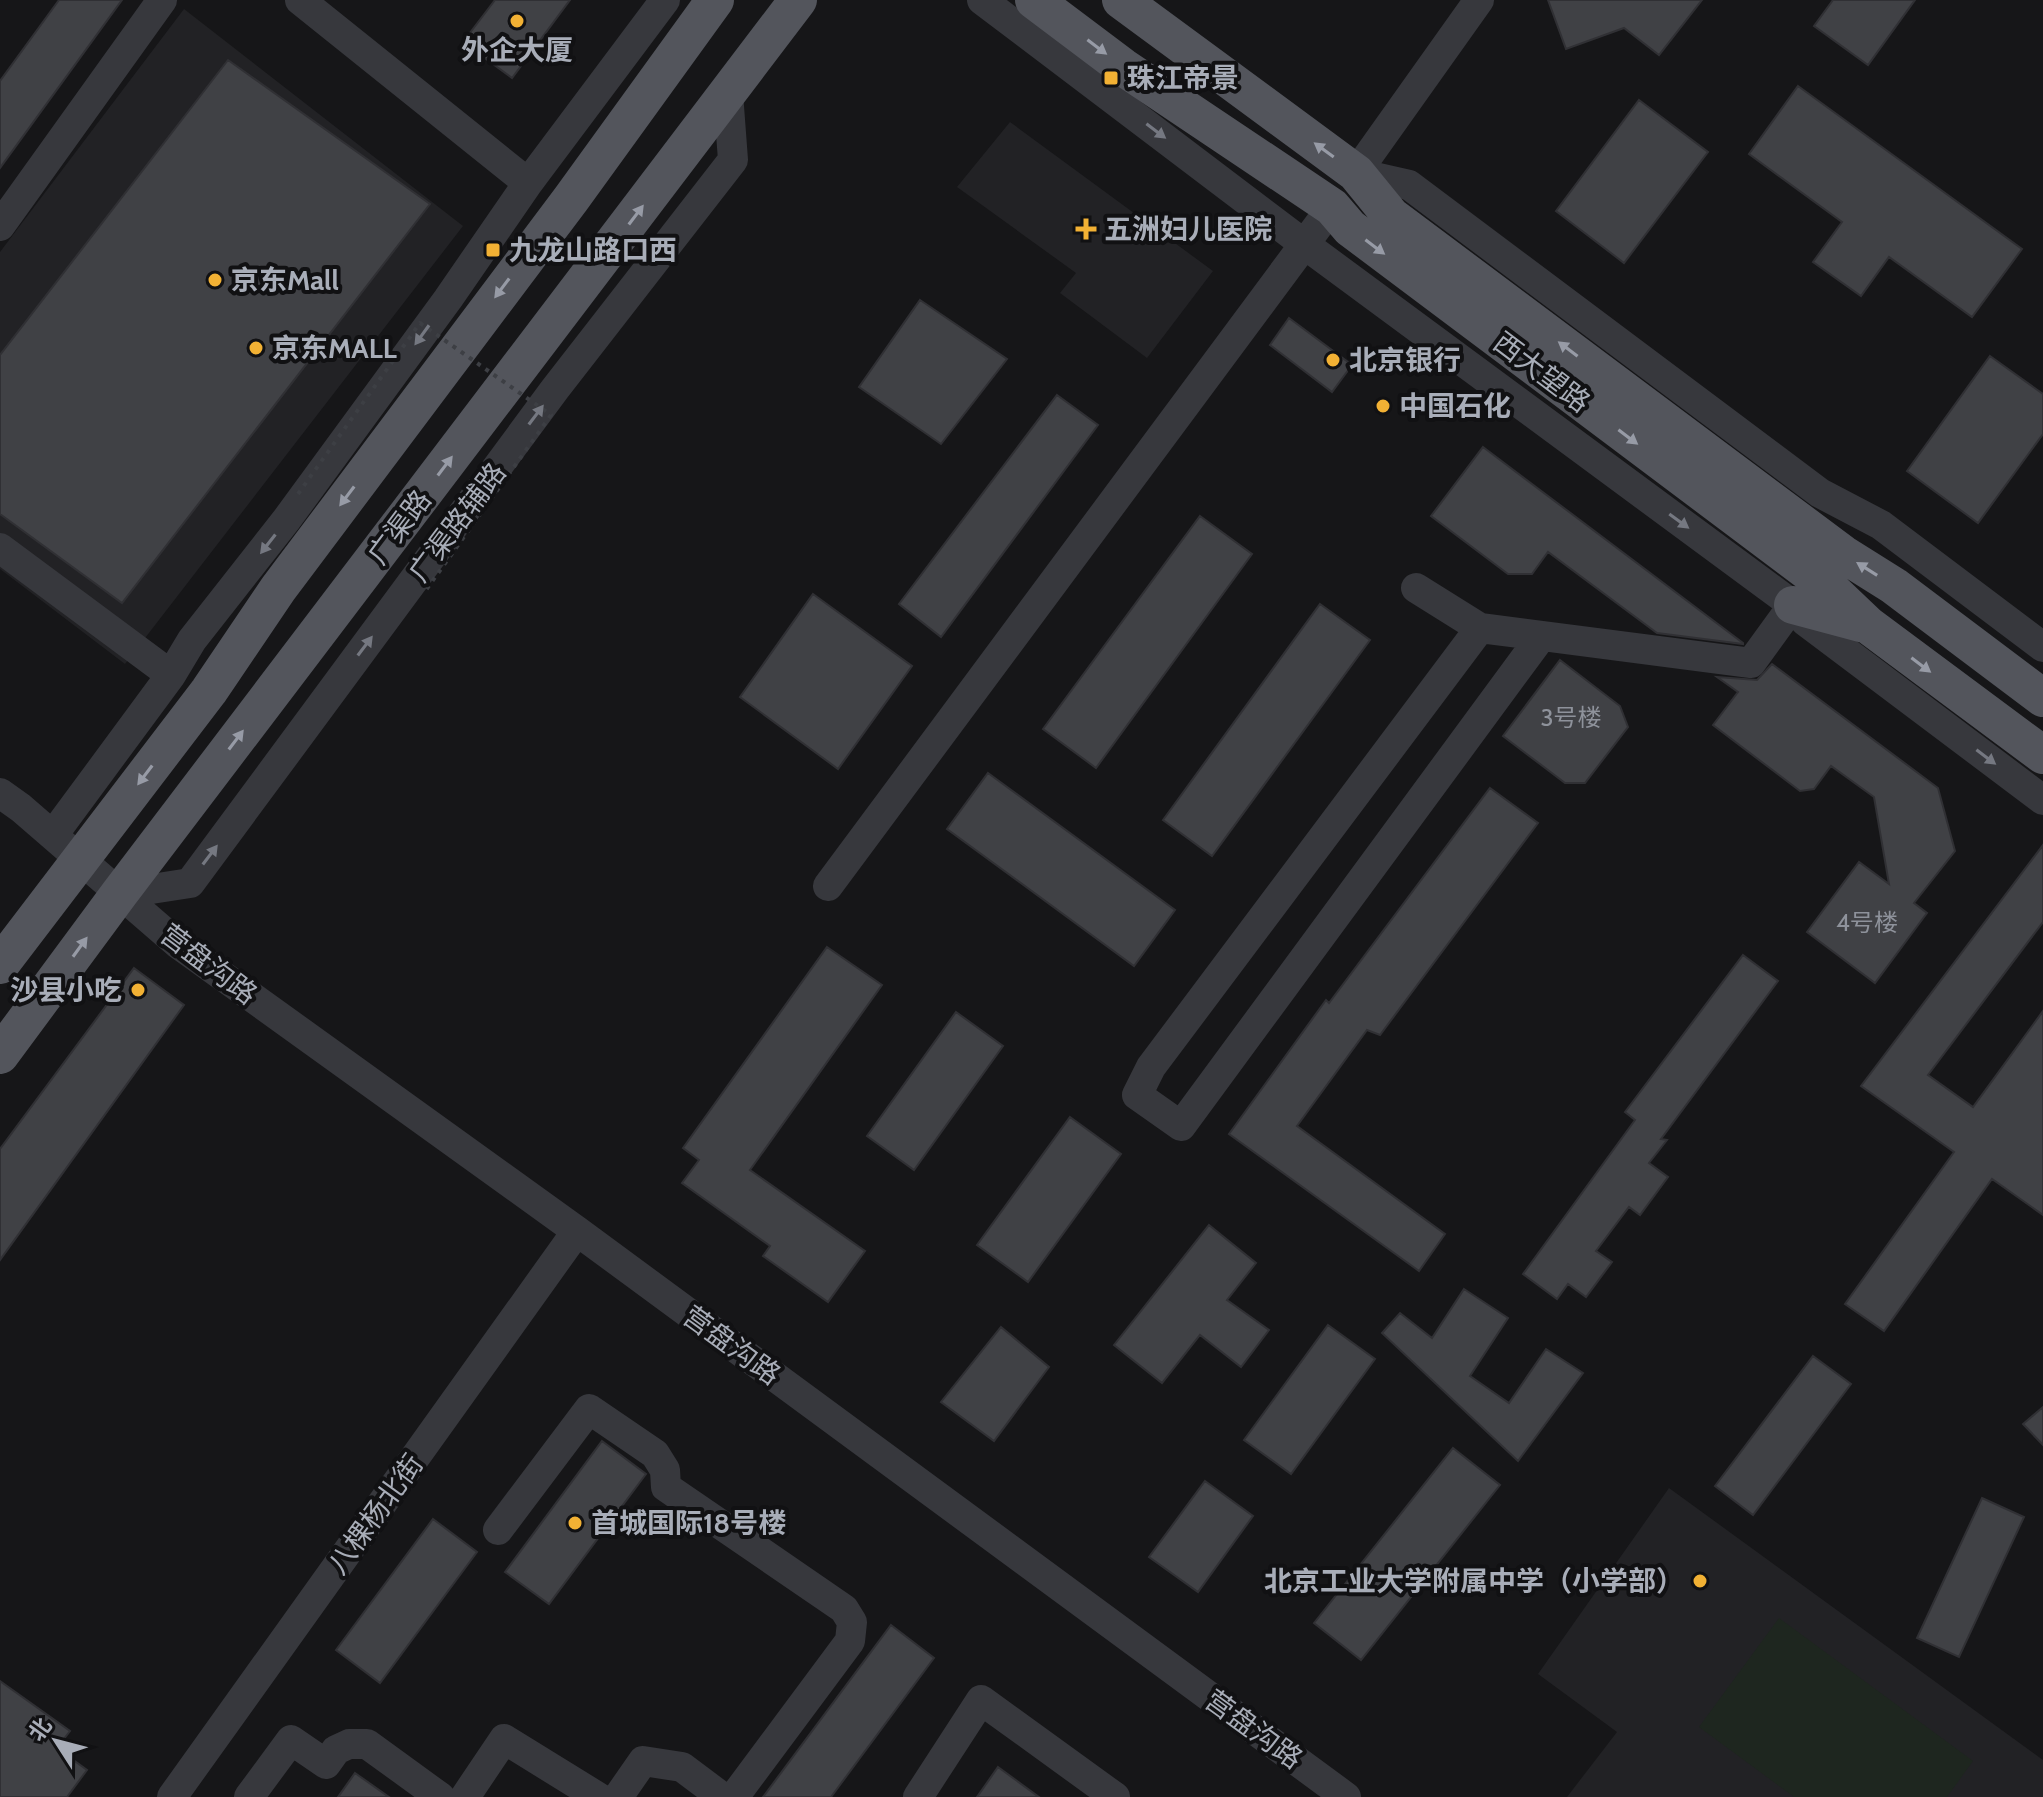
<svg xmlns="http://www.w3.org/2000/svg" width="2043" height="1797" viewBox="0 0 2043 1797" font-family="Cabin,'Noto Sans SC',sans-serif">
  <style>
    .built { fill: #222225 }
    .green { fill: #1e261f }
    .building { fill: #404145; stroke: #303034; stroke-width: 2 }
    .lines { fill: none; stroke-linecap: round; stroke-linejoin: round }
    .minor { stroke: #37383d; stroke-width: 30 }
    .major { stroke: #53555c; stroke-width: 38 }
    .path-bridge { stroke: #3d3f44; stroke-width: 4; stroke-dasharray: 4 6; stroke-linecap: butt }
    .oneway { fill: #979ba6 }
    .oneway2 { fill: #757881 }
    .poi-dot { fill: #f2b134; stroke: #111113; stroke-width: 3 }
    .labels { text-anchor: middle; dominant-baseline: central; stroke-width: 8; stroke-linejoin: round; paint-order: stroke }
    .number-label { font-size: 24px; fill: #8e929b }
    .poi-label { font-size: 28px; font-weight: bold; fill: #a8adb8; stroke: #111113; text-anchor: start }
    .street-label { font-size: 28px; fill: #a8adb8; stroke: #111113 }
  </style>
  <rect width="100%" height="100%" fill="#161618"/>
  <path class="built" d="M184,9l279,217 -338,438 -125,-95v-317z
    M1010,122l203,149 -66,87 -87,-65 16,-20 -119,-86z
    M1669,1488l374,272v37h-476l50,-65 -79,-58z"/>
  <path class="green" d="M1779,1618l194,143 -26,36h-153l-95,-70z"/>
  <path class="building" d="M59,0h63l-122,168v-87z
    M495,0h75l-58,78 -49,-36z
    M1548,0h154l-43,55 -35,-27 -58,21z
    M1833,0h82l-47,65 -54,-39z
    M228,60l202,144 -308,399 -122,-89v-159z
    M1798,86l224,163 -50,68 -83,-60 -28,39 -48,-34 29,-40 -93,-68z
    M1639,100l69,52 -84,111 -68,-52z
    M920,300l87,59 -66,85 -82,-57z
    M1289,318l63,47 -20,27 -62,-47z
    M1990,356l53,38v40l-65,89 -71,-52z
    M1057,395l41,30 -157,212 -42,-33z
    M1483,447l260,196v1l-86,-11 -109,-81 -16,22h-24l-77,-58z
    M1200,516l52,38 -156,214 -53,-39z
    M813,594l99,72 -74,103 -98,-72z
    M1320,604l50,36 -158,216 -49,-36z
    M1560,660l60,46 8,21 -43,56h-20l-62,-47z
    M1772,664l166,124 17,63 -41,52 13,10 -52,70 -68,-51 52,-70 30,22 -15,-87 -43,-31 -17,23 -14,2 -87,-66 25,-33 -21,-15 40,3z
    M988,773l187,137 -41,56 -187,-137z
    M1490,788l48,35 -158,212 -13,-5 -70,96 148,108 -26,37 -190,-137 97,-134 3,3z
    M2043,845v77l-115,153 45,32 70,-96v204l-51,-36 -108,152 -39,-27 109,-152 -93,-66z
    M827,947l55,38 -132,185 115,81 -37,51 -65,-46 7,-10 -88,-63 17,-23 -16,-12z
    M1743,955l35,26 -117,158 6,1 -18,23 19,14 -28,38 -11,-8 -33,44 16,11 -26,35 -18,-13 -11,15 -34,-25 112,-154 -10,-8z
    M134,968l50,37 -184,255v-111z
    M956,1012l47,34 -89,124 -47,-34z
    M1070,1117l51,37 -93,128 -51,-37z
    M1209,1225l47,38 -29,37 42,30 -28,37 -41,-32 -38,48 -48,-38z
    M1464,1289l44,29 -38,58 39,27 37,-54 37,24 -65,88 -136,-128 18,-20 32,25z
    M1328,1325l47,34 -84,115 -47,-34z
    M1001,1327l48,40 -55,74 -53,-39z
    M1813,1356l38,28 -98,131 -38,-29z
    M2043,1407v38l-20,-21z
    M602,1441l44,33 -97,130 -44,-32z
    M1453,1448l47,37 -139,175 -47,-37z
    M1205,1481l48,35 -55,76 -49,-35z
    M1982,1498l42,19 -65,140 -42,-19z
    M433,1519l44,33 -97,131 -44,-33z
    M891,1625l43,33 -103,139h-68z
    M0,1681l70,50 -13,17 30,22 -20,27h-67z
    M998,1767l41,30h-62z
    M355,1773l34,24h-51z"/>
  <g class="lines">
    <path class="minor" d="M300,0l228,183
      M982,0l322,244 489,361 12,16 238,179
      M1479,0l-123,173 53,12 411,308 61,32 162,122
      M0,226l162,-226
      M0,548l171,127
      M1416,588l64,40
      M1540,638l-359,488 -44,-31 14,-28 329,-439 271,35 42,-58
      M0,793l21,15 156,135 400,288 769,566
      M53,835l118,-160 21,-35 95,-121 161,-220 80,-116 137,-183
      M828,886l504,-679
      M119,894l71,-11 365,-494 178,-229 -5,-67
      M498,1530l91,-121 66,45 10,16 1,17 178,122 8,13 -2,19 -116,156
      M172,1797l405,-566
      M249,1797l42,-57 35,24 10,-14 13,-6h18l73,53
      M465,1797l39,-58 94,58
      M618,1797l25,-36 39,6 40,30
      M918,1797l63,-97 134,97"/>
    <path class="major" d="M1034,0l89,67 209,140 18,21 477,358 41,39 175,130
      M1121,0l235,173 35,43 452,338 51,32 149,112
      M1793,605l71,19
      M0,965l209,-274 69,-102 293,-390 144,-199
      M0,1055l119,-161 679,-894"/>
    <path class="path-bridge" d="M298,494l122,-171 131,92 -125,175"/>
  </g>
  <defs><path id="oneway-solid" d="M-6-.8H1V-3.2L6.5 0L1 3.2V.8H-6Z" transform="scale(2)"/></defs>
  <g class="oneway">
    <use href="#oneway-solid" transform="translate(1097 47) rotate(37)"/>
    <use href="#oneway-solid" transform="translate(1324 150) rotate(-144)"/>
    <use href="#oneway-solid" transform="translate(636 215) rotate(-53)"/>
    <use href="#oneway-solid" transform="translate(1375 247) rotate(37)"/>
    <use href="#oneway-solid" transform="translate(502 288) rotate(127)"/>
    <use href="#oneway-solid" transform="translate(1568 349) rotate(-143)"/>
    <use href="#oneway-solid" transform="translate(1628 437) rotate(37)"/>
    <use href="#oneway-solid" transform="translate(445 466) rotate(-53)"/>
    <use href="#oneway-solid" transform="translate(347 496) rotate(127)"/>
    <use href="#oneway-solid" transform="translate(1867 569) rotate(-148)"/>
    <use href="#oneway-solid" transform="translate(1921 665) rotate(37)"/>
    <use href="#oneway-solid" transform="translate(236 740) rotate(-53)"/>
    <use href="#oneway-solid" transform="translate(145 775) rotate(127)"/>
    <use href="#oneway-solid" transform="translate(80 947) rotate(-54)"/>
  </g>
  <g class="oneway2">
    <use href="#oneway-solid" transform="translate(1156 131) rotate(37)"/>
    <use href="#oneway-solid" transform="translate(422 335) rotate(126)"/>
    <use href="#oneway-solid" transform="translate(536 415) rotate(-53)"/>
    <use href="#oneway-solid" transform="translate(1679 521) rotate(36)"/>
    <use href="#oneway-solid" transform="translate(268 544) rotate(128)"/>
    <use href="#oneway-solid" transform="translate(365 646) rotate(-53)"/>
    <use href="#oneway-solid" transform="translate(1986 757) rotate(37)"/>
    <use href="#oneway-solid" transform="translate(210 855) rotate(-53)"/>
  </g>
  <g class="poi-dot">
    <circle cx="517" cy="21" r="8"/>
    <rect x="1103" y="70" width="16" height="16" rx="4"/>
    <path d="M1082 217h8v8h8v8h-8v8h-8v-8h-8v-8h8z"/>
    <rect x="485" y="242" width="16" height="16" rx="4"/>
    <circle cx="215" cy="280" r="8"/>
    <circle cx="256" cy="348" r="8"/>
    <circle cx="1333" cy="360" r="8"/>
    <circle cx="1383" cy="406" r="8"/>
    <circle cx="138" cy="990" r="8"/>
    <circle cx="575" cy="1523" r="8"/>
    <circle cx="1700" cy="1581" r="8"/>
  </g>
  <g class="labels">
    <g class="number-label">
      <text x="1571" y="717">3号楼</text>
      <text x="1867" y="922">4号楼</text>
    </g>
    <g class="poi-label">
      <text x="517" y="50" text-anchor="middle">外企大厦</text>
      <text x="1127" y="78">珠江帝景</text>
      <text x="1104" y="229">五洲妇儿医院</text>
      <text x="509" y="250">九龙山路口西</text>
      <text x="231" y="280">京东Mall</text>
      <text x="272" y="348">京东MALL</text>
      <text x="1349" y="360">北京银行</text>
      <text x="1399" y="406">中国石化</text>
      <text x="122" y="990" text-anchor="end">沙县小吃</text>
      <text x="591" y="1523">首城国际18号楼</text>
      <text x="1684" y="1581" text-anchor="end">北京工业大学附属中学（小学部）</text>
    </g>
    <g class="street-label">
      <text transform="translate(1542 372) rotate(37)">西大望路</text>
      <text transform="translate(457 522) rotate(-53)">广渠路辅路</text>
      <text transform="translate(399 527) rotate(-53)">广渠路</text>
      <text transform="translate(209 964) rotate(37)">营盘沟路</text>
      <text transform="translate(732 1345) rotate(36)">营盘沟路</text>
      <text transform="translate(375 1514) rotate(-54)">八棵杨北街</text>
      <text transform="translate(1254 1729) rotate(36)">营盘沟路</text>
    </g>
  </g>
  <g transform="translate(56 1741) rotate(306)" stroke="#111113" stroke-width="6" paint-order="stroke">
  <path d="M0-6L14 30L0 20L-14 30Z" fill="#a8adb8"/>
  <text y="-12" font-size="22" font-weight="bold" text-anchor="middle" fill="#a8adb8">北</text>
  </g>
</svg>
